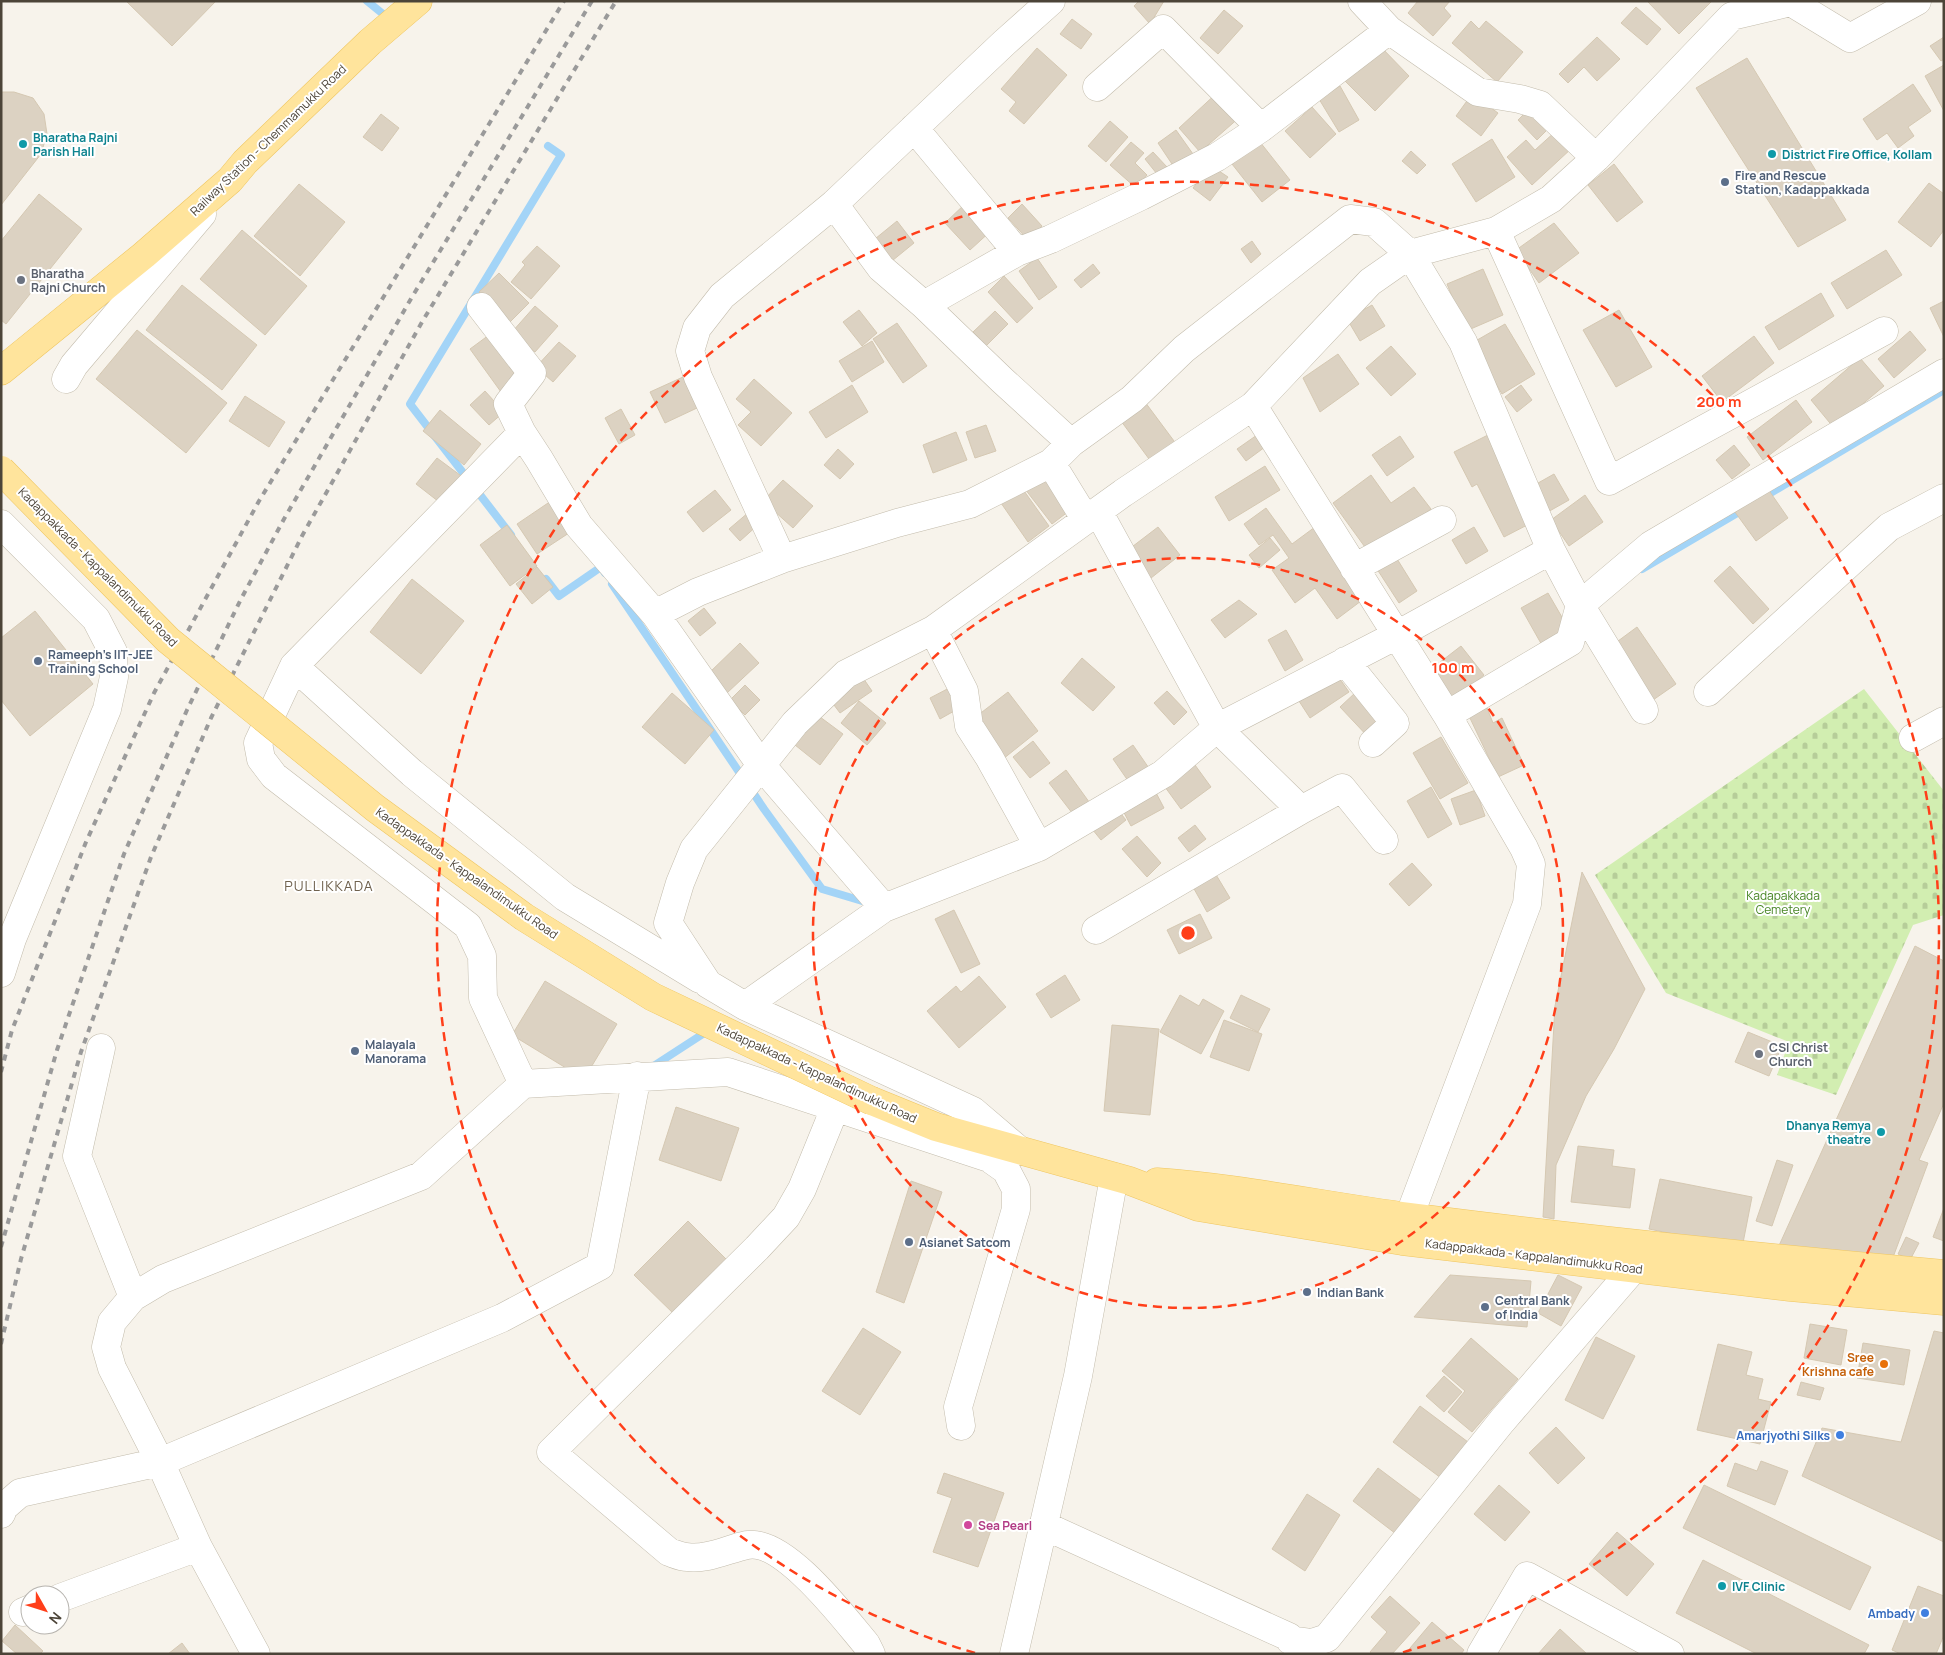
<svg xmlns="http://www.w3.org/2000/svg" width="1945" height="1655" viewBox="0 0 1945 1655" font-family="Manrope,sans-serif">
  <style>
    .cemetery { fill: url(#cemetery-stones) }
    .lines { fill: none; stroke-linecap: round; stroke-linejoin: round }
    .stream { stroke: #a3d4f7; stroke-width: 8 }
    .building { fill: #dcd2c2; stroke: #d5c8b2 }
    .minor-casing { stroke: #c3bcac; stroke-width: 29 }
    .major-casing { stroke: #efc661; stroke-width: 29 }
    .minor { stroke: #fff; stroke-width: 28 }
    .major { stroke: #ffe49c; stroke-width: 28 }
    .rail { stroke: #9a9a9a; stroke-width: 4; stroke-dasharray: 6 6; stroke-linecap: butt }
    .major-bridge-casing { stroke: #efc661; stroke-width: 29; stroke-linecap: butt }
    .major-bridge { stroke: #ffe49c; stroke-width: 28 }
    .ring { fill: none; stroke: #ff3f1a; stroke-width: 2.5; stroke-dasharray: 9 6 }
    .culture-dot { fill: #0f9aa8; stroke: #fff; stroke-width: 2 }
    .service-dot { fill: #5c6f8a; stroke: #fff; stroke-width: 2 }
    .worship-dot { fill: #6b7280; stroke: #fff; stroke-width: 2 }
    .food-dot { fill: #e8710a; stroke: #fff; stroke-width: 2 }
    .shop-dot { fill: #3f7fe0; stroke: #fff; stroke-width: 2 }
    .hotel-dot { fill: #d1479c; stroke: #fff; stroke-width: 2 }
    .labels { text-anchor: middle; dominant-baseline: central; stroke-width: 4; stroke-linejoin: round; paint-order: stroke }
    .culture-label { font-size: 12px; font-weight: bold; fill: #0d838f; stroke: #fff; text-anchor: start }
    .street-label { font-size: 12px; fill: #4c4438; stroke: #fff }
    .service-label { font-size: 12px; font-weight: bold; fill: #4e5e75; stroke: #fff; text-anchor: start }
    .worship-label { font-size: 12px; font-weight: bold; fill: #5b616d; stroke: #fff; text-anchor: start }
    .park-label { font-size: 12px; fill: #478524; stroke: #fff }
    .food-label { font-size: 12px; font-weight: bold; fill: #c56008; stroke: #fff; text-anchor: end }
    .shop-label { font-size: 12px; font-weight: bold; fill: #366cbe; stroke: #fff; text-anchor: end }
    .hotel-label { font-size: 12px; font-weight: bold; fill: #b23c85; stroke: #fff; text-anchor: start }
    .neighbourhood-label { font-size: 14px; letter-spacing: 1px; fill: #70624e; stroke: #fff }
    .centre { fill: #ff3f1a; stroke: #fff; stroke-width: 2.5 }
    .ring-label { font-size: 15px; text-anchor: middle; font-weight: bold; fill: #ff3f1a; stroke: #fff; stroke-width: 4; stroke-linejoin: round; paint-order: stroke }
  </style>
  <defs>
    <pattern id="cemetery-stones" width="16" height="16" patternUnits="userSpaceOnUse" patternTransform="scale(1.25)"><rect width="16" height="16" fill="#d2eeb1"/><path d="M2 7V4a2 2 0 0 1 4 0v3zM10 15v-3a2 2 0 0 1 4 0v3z" fill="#b6cd99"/></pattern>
  </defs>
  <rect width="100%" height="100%" fill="#f7f3eb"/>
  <path class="cemetery" d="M1864,689l80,102v124l-31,10 -77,170 -59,-20 12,-33 -123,-49 -71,-118z"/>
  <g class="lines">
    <path class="stream" d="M367,1l16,13
      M1762,498l182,-108
      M511,535l-101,-131 151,-249 -13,-9
      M1642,569l102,-60
      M546,579l13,17 42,-29 4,6
      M612,584l152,225 58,80 47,14
      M652,1067l57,-37"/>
  </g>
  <path class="building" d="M126,1h90l-44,45z
    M1139,1h25l-14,23 -16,-18z
    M1418,1h32l-6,7 7,8 -18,20 -25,-23z
    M1649,1h63l-33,33 -31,-32z
    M1636,7l25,22 -14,16 -26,-22z
    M1224,10l19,16 -25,28 -18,-16z
    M1072,19l20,15 -11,15 -21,-15z
    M1471,21l8,8 7,-8 37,31 -26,30 -45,-39z
    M1597,37l23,22 -23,22 -13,-14 -16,16 -9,-9z
    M1944,37v22l-3,2 -11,-15z
    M1380,46l29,30 -34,35 -30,-30z
    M1037,48l30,27 -43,49 -15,-13 7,-9 -15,-13z
    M1747,58l99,162 -48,27 -102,-159z
    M1944,65v46l-19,-35z
    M1913,84l18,27 -23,16 6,9 -16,12 -11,-15 -10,7 -14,-21z
    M1340,86l19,34 -20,12 -20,-33z
    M1219,91l22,25 -41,36 -21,-24z
    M1,92h13l19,6 11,16 3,20 -6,20 -40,51z
    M1472,94l26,19 -17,23 -25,-20z
    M1532,106l19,20 -14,14 -19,-20z
    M1312,107l24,27 -26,24 -25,-27z
    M381,114l18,14 -17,23 -19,-14z
    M1110,121l18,16 -22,25 -18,-16z
    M1176,130l17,24 -19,13 -16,-24z
    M1556,131l16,17 -40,37 -25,-28 19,-17 9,10z
    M1492,139l23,38 -39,25 -24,-38z
    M1131,142l13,11 -9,10 12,12 -11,13 -26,-23z
    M1260,142l30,38 -28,22 -30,-38z
    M1411,151l15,14 -9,9 -15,-13z
    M1153,152l14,15 -10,7 -12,-15z
    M1614,164l29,38 -26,20 -29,-37z
    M1210,165l18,12 -18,24 -17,-13z
    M1929,183l15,11v36l-13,17 -33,-25z
    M299,184l46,38 -45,54 -46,-40z
    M39,194l43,35 -76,95 -5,-4v-79z
    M967,202l25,28 -22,20 -25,-27z
    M1022,204l20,22 -14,14 -20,-22z
    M897,221l17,22 -27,22 -17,-22z
    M1554,223l25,30 -40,30 -23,-33z
    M242,230l65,56 -42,49 -65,-56z
    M1252,241l9,13 -10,9 -10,-14z
    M537,246l23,20 -29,33 -20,-17 14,-17 -3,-3z
    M1886,250l16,25 -55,34 -16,-26z
    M1037,258l20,29 -18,13 -20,-29z
    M1093,264l7,9 -19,15 -7,-8z
    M1483,269l20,46 -37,16 -19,-47z
    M499,273l30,30 -20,20 -30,-31z
    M1004,276l29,32 -16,15 -29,-31z
    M182,285l75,60 -35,45 -76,-60z
    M1821,293l13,23 -55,34 -14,-23z
    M1944,301v36l-14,-29z
    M1372,305l13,21 -25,15 -13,-22z
    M535,306l23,20 -23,26 -23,-20z
    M859,310l18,23 -15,13 -19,-24z
    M1619,310l33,57 -36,20 -33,-57z
    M995,311l13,13 -22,22 -13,-14z
    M897,323l30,43 -24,17 -30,-44z
    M1505,324l30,50 -33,20 -30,-51z
    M137,330l90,73 -41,50 -90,-74z
    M1910,331l16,19 -32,28 -16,-19z
    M489,335l32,43 -20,14 -31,-43z
    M1754,336l20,27 -52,39 -20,-26z
    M872,341l12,21 -32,20 -13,-21z
    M559,342l17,14 -23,26 -17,-15z
    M1391,346l25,28 -25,22 -25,-28z
    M1338,354l21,30 -39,28 -17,-34z
    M1860,358l24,28 -50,42 -23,-28z
    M683,377l14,31 -32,15 -15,-31z
    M754,379l38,34 -31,33 -23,-21 13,-13 -15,-13z
    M852,385l16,27 -42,26 -17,-26z
    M1521,385l11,15 -15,12 -12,-15z
    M485,391l19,21 -15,13 -19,-20z
    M245,396l40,26 -16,25 -40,-26z
    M1796,400l16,22 -49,38 -16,-23z
    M1145,402l32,43 -25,18 -31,-42z
    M621,409l14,26 -16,9 -14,-26z
    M440,410l41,34 -17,21 -41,-34z
    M986,425l10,26 -21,7 -9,-26z
    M956,432l11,28 -34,13 -10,-28z
    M1257,435l8,12 -19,14 -9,-12z
    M1488,435l45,87 -29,15 -27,-53 -5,3 -18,-35z
    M1400,436l14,21 -27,19 -15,-21z
    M1734,445l16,20 -18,14 -16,-19z
    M838,449l16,15 -14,15 -16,-14z
    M437,458l27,20 -21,27 -27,-21z
    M1265,466l15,24 -51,31 -14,-24z
    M1046,473l27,35 -21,16 -27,-35z
    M1554,474l15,26 -23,13 -15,-26z
    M1371,475l20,28 23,-16 17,22 -61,45 -37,-51z
    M783,480l30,26 -20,22 -30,-27z
    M1022,488l27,38 -21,16 -27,-39z
    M1768,489l20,29 -32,23 -21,-29z
    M715,490l16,20 -28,22 -16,-20z
    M1585,495l18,27 -34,24 -18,-26z
    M551,501l21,30 -35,23 -20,-30z
    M1266,508l26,36 23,-17 50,71 -28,21 -22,-31 -20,15 -23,-33 17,-12 -16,-23 -14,10 -15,-21z
    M749,512l10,12 -19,17 -11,-12z
    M507,525l30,41 -27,20 -30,-41z
    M1158,527l22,28 -34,27 -22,-29z
    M1474,527l14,24 -22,13 -14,-24z
    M1270,538l10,12 -21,18 -10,-13z
    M1394,554l23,37 -18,12 -24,-37z
    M1730,566l39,43 -16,15 -39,-43z
    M537,567l16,20 -21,17 -16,-20z
    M412,579l52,42 -43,53 -51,-42z
    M1548,593l22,38 -27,16 -22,-39z
    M1239,600l18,14 -32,24 -14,-18z
    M704,608l12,15 -16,13 -12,-15z
    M35,611l58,73 -63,52 -29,-36v-62z
    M1637,627l39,57 -23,16 -39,-56z
    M1286,630l17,30 -18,11 -17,-31z
    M740,643l19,20 -32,30 -19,-19z
    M1461,646l23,29 -34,28 -24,-30z
    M1082,658l33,29 -22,24 -32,-28z
    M1335,672l14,20 -39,26 -13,-20z
    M861,675l11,16 -32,22 -12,-16z
    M745,685l15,15 -15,15 -15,-15z
    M953,686l10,20 -23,13 -10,-21z
    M1167,691l20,21 -13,13 -20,-22z
    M1008,692l30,39 -35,28 -30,-40z
    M1356,692l31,33 -16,15 -31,-33z
    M672,693l42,37 -29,34 -43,-37z
    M859,701l27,22 -19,22 -26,-22z
    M1487,708l6,15 9,-5 22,47 -26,12 -29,-61z
    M812,711l31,23 -23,31 -30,-24z
    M1441,737l27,46 -28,16 -27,-46z
    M1033,741l17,22 -20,15 -17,-21z
    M1133,745l20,29 -20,14 -20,-29z
    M1195,765l16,22 -30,22 -16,-22z
    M1066,770l26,36 -16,12 -27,-35z
    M1153,787l11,21 -33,18 -11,-21z
    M1431,787l21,37 -24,14 -21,-37z
    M1476,790l9,26 -25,9 -9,-26z
    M1113,804l13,16 -25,20 -13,-16z
    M1195,825l11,14 -17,13 -11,-14z
    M1137,836l24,27 -14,14 -25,-28z
    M1412,863l20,22 -23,21 -20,-22z
    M1582,872l63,117 -31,60 -28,47 -30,69 -2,54 -11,-2 12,-211z
    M1215,873l15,25 -23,14 -14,-25z
    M954,910l26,54 -19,9 -26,-54z
    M1200,914l12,24 -33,16 -12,-24z
    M1915,946l29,15v142l-25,57 9,3 -36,97 -115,-10z
    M1065,975l15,25 -29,18 -15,-24z
    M979,976l27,31 -47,41 -32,-37 29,-25 5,6z
    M545,981l72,43 -33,55 -72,-44z
    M1180,995l19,11 4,-7 21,12 -23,43 -41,-22z
    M1241,995l29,14 -12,23 -28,-14z
    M1224,1020l38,14 -13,37 -39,-14z
    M1112,1025l47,4 -9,86 -46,-4z
    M1748,1032l34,14 -13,30 -34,-14z
    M676,1107l63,21 -18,53 -62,-21z
    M1578,1146l36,4 -2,16 23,3 -5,39 -59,-6z
    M1777,1160l16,5 -21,61 -16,-5z
    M1660,1179l92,18 -10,51 -93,-19z
    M911,1181l31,11 -38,111 -28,-11z
    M1944,1208v33l-11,-4z
    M688,1221l43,43 -53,54 -44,-43z
    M1906,1237l13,6 -9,17 -12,-6z
    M1450,1275l81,6 -4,46 -113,-10z
    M1558,1275l24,12 -21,39 -23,-13z
    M1810,1324l37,6 -6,35 -37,-7z
    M863,1328l38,24 -41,63 -38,-24z
    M1934,1331l10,2v209l-142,-66 20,-48 79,14z
    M1596,1337l39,19 -32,63 -38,-19z
    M1471,1338l47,41 -46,53 -24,-20 17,-21 -23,-20z
    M1863,1343l47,7 -6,35 -47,-7z
    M1718,1344l34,8 -6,23 17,4 -5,20 13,3 -11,42 -63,-14z
    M1444,1376l18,16 -18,20 -18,-16z
    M1801,1382l23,6 -4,12 -23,-5z
    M1420,1406l52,39 -27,36 -52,-39z
    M1556,1427l29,31 -27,26 -29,-31z
    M1761,1461l27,10 -13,34 -48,-19 8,-23 22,8z
    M1378,1468l48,36 -26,33 -47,-36z
    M944,1473l60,20 -26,74 -45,-15 19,-54 -15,-5z
    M1499,1485l31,27 -25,29 -31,-27z
    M1704,1485l167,82 -21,43 -167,-82z
    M1307,1494l33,21 -35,56 -33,-22z
    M1617,1532l37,32 -27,32 -38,-32z
    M1703,1560l166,85 -5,9h-107l-81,-41z
    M1918,1586l26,10v39l-8,19h-35l-9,-4z
    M1390,1596l30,27 -28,31h-20l-2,-2 17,-20 -16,-15z
    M1432,1622l32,28 -3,4h-56z
    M15,1625l28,26 -3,3h-23l-15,-13z
    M1560,1629l27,25h-49z
    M182,1643l8,11h-22z"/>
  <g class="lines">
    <defs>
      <path id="minor" d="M1362,1l27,29 89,62 42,7 20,6 56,53
        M1097,87l66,-58 98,99
        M914,128l103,124
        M834,204l47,64 43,37 93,-53 34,-13 90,-43 76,-39 44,-29 128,-98
        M1496,231l113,250 275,-150
        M924,305l78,75 69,63
        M481,307l51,66 -24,31 14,29
        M66,379l8,-14 128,-151
        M1253,406l194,309 77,133 7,16 -4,40 -118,313
        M1051,463l35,57
        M1,524l95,95 17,33 1,25 -7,32 -95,230 -11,34
        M1551,550l29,55 71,-60 293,-172
        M1354,568l88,-48
        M1580,605l64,105
        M933,630l31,61 5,35 20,31 50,90
        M1345,661l50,62 -22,20
        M294,666l228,-233 17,26 40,67 76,88
        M1708,692l181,-165 55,-29
        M1447,715l123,-73 10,-37
        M1913,738l31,-17
        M1301,810l41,-22 42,52
        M884,908l-123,-143 -106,-151 43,-22 84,-33 -84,-182 -8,-26 7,-23 25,-32 112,-92 170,-161 47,-42
        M1096,930l205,-120 -84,-82 -119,-217
        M745,1006l139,-98 155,-61 124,-73 54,-46 180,-93 154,-85 -88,-208 -53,-88 -36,-32 -24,-3 -166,130 -52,50 -61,44 -20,20 -81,41 -73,19 -115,36
        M101,1048l-24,108 56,141
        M523,1084l-40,-86 -1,-42 -14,-30 -194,-150 -13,-17 -3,-16 36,-77 118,107 153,124 135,82
        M835,1108l-33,81 -16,28 -29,31 -206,204 118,100c6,2 12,5 18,5 20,3 41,-8 60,-12 37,-7 97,73 119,99l5,10
        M1020,1151l-47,-40 -228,-105 -37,-22 -40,-61 12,-40 14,-34 101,-126 51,-49 87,-44 190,-137 130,-87 117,-124 40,-28 86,-23 55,-32 45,-41 136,-142 59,-14 59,36 67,-37
        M1,1514l3,-7 16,-14 140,-31 -48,-94 -6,-21 6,-25 21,-25 30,-18 258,-103 102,-92 205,-12 261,86 17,12 10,19v20l-58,198 3,19
        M1043,1525l246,112 1,3 22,3 15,-5 175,-217 132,-153
        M60,1598l138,-51
        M23,1612l7,-3
        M256,1654l-58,-107 -38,-85 342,-144 98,-52 37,-190
        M1014,1654l64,-278 36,-199
        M1481,1654l46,-78 143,78"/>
      <path id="major" d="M1,371l143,-116 86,-75 15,-18 125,-120 48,-41
        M872,1101l64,26 194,54 68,26 204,34 388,46 154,14
        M1157,1182c84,6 168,24 252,35 178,23 356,41 535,57"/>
    </defs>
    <use href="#minor" class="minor-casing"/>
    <use href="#major" class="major-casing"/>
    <use href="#minor" class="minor"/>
    <use href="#major" class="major"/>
    <path class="rail" d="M1,1072l11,-42 74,-188 68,-149 105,-192 305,-500
      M1,1247l56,-197 67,-196 63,-144 54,-111 43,-80 128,-222 180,-296
      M1,1344l20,-85 60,-207 70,-195 60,-139 91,-182 120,-214 194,-321"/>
    <defs>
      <path id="major-bridge" d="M1,470l167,170 207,168 149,109 129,80 219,104"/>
    </defs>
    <use href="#major-bridge" class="major-bridge-casing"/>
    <use href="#major-bridge" class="major-bridge"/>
  </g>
  <g class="ring">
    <circle cx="1188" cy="933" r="375"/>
    <path d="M975 1653A751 751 0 1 1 1401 1653"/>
  </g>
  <g class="culture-dot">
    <circle cx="23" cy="144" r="5"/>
    <circle cx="1772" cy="154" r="5"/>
    <circle cx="1881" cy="1132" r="5"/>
    <circle cx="1722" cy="1586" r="5"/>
  </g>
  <g class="service-dot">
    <circle cx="1725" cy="182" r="5"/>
    <circle cx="38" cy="661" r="5"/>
    <circle cx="355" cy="1051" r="5"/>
    <circle cx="909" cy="1242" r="5"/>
    <circle cx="1307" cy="1292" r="5"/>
    <circle cx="1485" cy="1307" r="5"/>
  </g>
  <g class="worship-dot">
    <circle cx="21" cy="280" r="5"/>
    <circle cx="1759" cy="1054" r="5"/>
  </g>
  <circle class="food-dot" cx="1884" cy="1364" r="5"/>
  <g class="shop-dot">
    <circle cx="1840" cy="1435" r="5"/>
    <circle cx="1925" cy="1613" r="5"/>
  </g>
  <circle class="hotel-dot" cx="968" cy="1525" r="5"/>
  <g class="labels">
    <g class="culture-label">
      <text x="33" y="137">Bharatha Rajni<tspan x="33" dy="14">Parish Hall</tspan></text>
      <text x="1782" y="154">District Fire Office, Kollam</text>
      <text x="1871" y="1125" text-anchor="end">Dhanya Remya<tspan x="1871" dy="14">theatre</tspan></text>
      <text x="1732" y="1586">IVF Clinic</text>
    </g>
    <g class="street-label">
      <text transform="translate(268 140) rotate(-44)">Railway Station - Chemmamukku Road</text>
      <text transform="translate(98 567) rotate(45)">Kadappakkada - Kappalandimukku Road</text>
      <text transform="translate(467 873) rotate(35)">Kadappakkada - Kappalandimukku Road</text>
      <text transform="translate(817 1073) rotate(25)">Kadappakkada - Kappalandimukku Road</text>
      <text transform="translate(1534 1256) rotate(7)">Kadappakkada - Kappalandimukku Road</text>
    </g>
    <g class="service-label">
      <text x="1735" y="175">Fire and Rescue<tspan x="1735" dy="14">Station, Kadappakkada</tspan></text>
      <text x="48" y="654">Rameeph's IIT-JEE<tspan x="48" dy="14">Training School</tspan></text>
      <text x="365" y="1044">Malayala<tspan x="365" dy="14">Manorama</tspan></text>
      <text x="919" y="1242">Asianet Satcom</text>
      <text x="1317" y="1292">Indian Bank</text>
      <text x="1495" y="1300">Central Bank<tspan x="1495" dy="14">of India</tspan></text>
    </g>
    <g class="worship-label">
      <text x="31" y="273">Bharatha<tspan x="31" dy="14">Rajni Church</tspan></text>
      <text x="1769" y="1047">CSI Christ<tspan x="1769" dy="14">Church</tspan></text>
    </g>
    <g class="park-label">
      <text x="1783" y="895">Kadapakkada<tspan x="1783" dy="14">Cemetery</tspan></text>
    </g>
    <g class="food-label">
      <text x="1874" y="1357">Sree<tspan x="1874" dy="14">Krishna cafe</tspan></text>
    </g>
    <g class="shop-label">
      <text x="1830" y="1435">Amarjyothi Silks</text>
      <text x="1915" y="1613">Ambady</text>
    </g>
    <g class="hotel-label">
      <text x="978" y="1525">Sea Pearl</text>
    </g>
    <g class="neighbourhood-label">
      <text x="329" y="885">PULLIKKADA</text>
    </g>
  </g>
  <circle cx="1188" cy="933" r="8" class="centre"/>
  <g class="ring-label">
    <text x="1719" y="407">200 m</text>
    <text x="1453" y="673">100 m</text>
  </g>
  <rect width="1945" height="1655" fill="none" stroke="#4c4438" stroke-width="5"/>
  <g transform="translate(45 1610) rotate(129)"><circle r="24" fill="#ffffff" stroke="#b7b4af"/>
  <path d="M0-4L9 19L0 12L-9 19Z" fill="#ff3f1a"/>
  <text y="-8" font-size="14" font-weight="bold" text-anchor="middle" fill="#4c4438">N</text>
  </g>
</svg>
